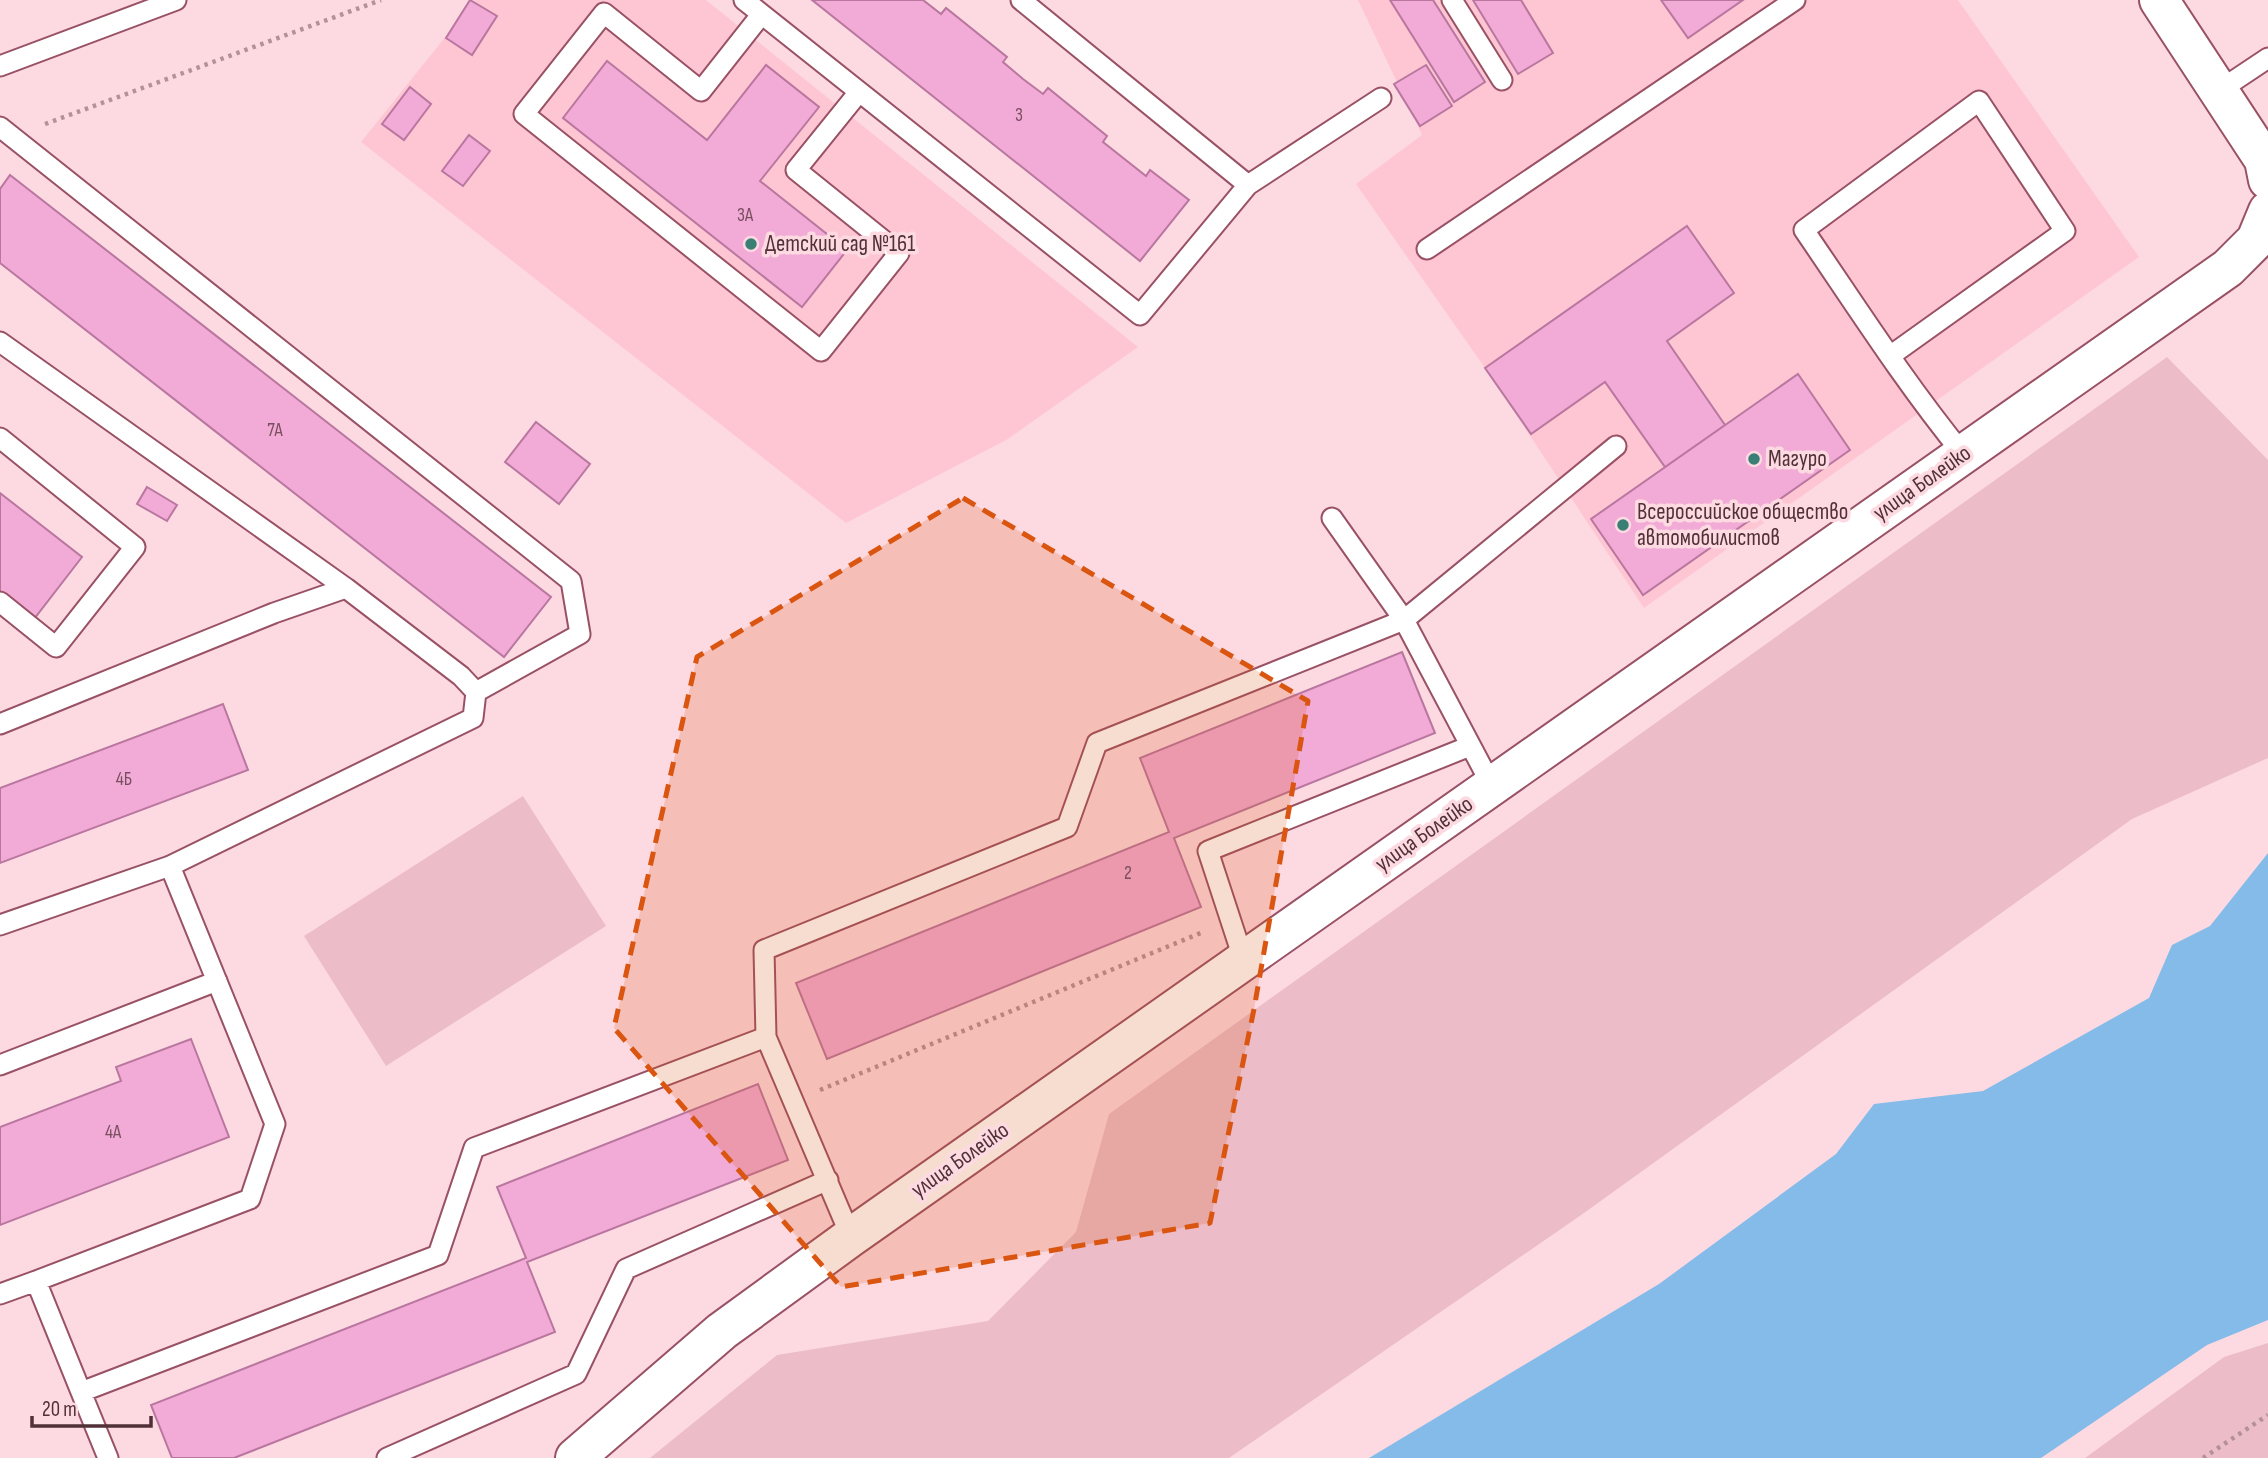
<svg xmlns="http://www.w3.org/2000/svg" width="2268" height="1458" viewBox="0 0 2268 1458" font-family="'Sofia Sans Condensed',sans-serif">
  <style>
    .built { fill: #fec6d3 }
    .green { fill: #ecbdc8 }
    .water { fill: #84bbe8 }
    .building { fill: #f2abd6; stroke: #b9769f; stroke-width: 2 }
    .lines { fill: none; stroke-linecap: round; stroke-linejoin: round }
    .service-casing { stroke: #995165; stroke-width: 23 }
    .tertiary-casing { stroke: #995165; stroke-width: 42 }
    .path { stroke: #b49199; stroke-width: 4.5; stroke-dasharray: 3.5 5; stroke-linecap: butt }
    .service { stroke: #fff; stroke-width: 19 }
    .tertiary { stroke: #fff; stroke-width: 38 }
    .marked { fill: #d95510; fill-opacity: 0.2; stroke: #d95510; stroke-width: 5; stroke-dasharray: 14 9; stroke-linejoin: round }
    .poi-dot { fill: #3a7f75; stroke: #fddae2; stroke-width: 2.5 }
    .labels { text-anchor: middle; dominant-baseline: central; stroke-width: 7; stroke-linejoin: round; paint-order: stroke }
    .number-label { font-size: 19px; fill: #794f60 }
    .poi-label { font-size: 23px; fill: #513038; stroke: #fddae2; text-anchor: start }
    .street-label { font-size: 23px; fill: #513038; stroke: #fddae2 }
  </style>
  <rect width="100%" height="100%" fill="#fddae2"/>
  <path class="built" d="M475,0h231l432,347 -130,92 -162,84 -485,-381z
    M1358,0h600l181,257 -495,351 -159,-240 -129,-184 66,-49z"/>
  <path class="green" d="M2167,357l101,103v298l-136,61 -548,394 -355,245h-579l127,-103 211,-34 88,-89 33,-118z
    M523,796l83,130 -220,140 -82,-130z
    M2268,1343v115h-183l139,-101z"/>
  <path class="water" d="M2268,853v467l-61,25 -166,113h-672l290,-174 177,-130 38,-50 109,-13 166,-93 23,-53 38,-19z"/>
  <path class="building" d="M470,0l27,16 -25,39 -26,-17z
    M812,0h111l18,14 5,-6 61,49 -4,5 20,17 20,15 5,-6 59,48 -4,6 43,34 4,-6 39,30 -49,61z
    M1390,0h43l52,82 -31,20z
    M1473,0h48l32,53 -35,21z
    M1661,0h82l-55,38z
    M607,61l100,79 59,-75 53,42 -59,74 87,69 -45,57 -239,-189z
    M1426,65l26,41 -32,20 -26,-42z
    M410,87l21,17 -27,36 -22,-16z
    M469,135l21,16 -27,35 -21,-15z
    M10,175l541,422 -47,60 -504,-394v-74z
    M1687,226l47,67 -67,48 58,84 -60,42 -60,-85 -74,52 -46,-66z
    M1798,374l52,76 -207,145 -52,-76z
    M536,422l54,42 -31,40 -54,-42z
    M147,487l30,18 -10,16 -30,-17z
    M0,493l82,64 -48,62 -34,-26z
    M1402,652l33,81 -261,105 27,69 -374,152 -31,-76 373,-151 -29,-74z
    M223,704l25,66 -248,93v-75z
    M191,1039l38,98 -229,88v-98l121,-46 -5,-14z
    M758,1084l30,76 -261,102 28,70 -321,126h-62l-21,-53 375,-147 -29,-71z"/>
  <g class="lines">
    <defs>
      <path id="service" d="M744,0l396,315 108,-130 -227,-185
        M1452,0l50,80
        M761,15l-60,76 -97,-78 -80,101 297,237 78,-98 -103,-83 63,-78
        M0,66l176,-66
        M2220,90l48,-32
        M0,127l571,454 9,53 -104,58 -15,-16 -115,-88 -346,-246
        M1248,185l133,-87
        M1427,249l368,-249
        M1890,356l175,-125 -86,-130 -175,129c52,76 101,153 159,224
        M0,438l135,109 -79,100 -56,-45
        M1332,518l72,102 88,166
        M0,724l274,-111 72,-25
        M0,925l170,-59 303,-148 3,-26
        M1244,961l-36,-110 262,-105
        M0,1065l217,-84
        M851,1237l-85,-200 -2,-87 303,-123 30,-84 307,-123 212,-174
        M0,1294l36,-13
        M81,1392l-45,-111 214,-82 25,-75 -105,-258
        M108,1458l-27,-66 357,-137 36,-107 292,-111
        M387,1458l189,-84 50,-105 202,-89"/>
      <path id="tertiary" d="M2159,0l105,160 4,20
        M575,1458l147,-127 129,-94 1377,-969 28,-28 12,-29"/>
    </defs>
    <use href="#service" class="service-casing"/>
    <use href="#tertiary" class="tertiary-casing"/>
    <path class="path" d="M45,124l336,-124
      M820,1090l383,-158
      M2203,1458l65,-43"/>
    <use href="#service" class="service"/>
    <use href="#tertiary" class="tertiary"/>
  </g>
  <path class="marked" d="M963,498l345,203 -54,308 -44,214 -369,64 -227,-259 83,-371z"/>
  <g class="poi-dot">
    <circle cx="751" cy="244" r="7"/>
    <circle cx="1754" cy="459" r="7"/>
    <circle cx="1623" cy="525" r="7"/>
  </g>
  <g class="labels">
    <g class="number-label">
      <text x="1019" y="115">3</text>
      <text x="745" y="215">3А</text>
      <text x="275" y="430">7А</text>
      <text x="124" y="779">4Б</text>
      <text x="1128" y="873">2</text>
      <text x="113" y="1132">4А</text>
    </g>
    <g class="poi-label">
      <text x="765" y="244">Детский сад №161</text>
      <text x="1768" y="459">Магуро</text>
      <text x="1637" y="512">Всероссийское общество<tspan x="1637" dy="26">автомобилистов</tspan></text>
    </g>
    <g class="street-label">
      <text transform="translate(1922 483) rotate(-35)">улица Болейко</text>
      <text transform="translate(1424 834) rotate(-35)">улица Болейко</text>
      <text transform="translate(960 1160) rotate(-35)">улица Болейко</text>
    </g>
  </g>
  <path d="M32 1416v10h119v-10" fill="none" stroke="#513038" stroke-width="3.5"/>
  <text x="42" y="1416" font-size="21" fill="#513038" stroke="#fddae2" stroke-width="5" paint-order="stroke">20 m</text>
</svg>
